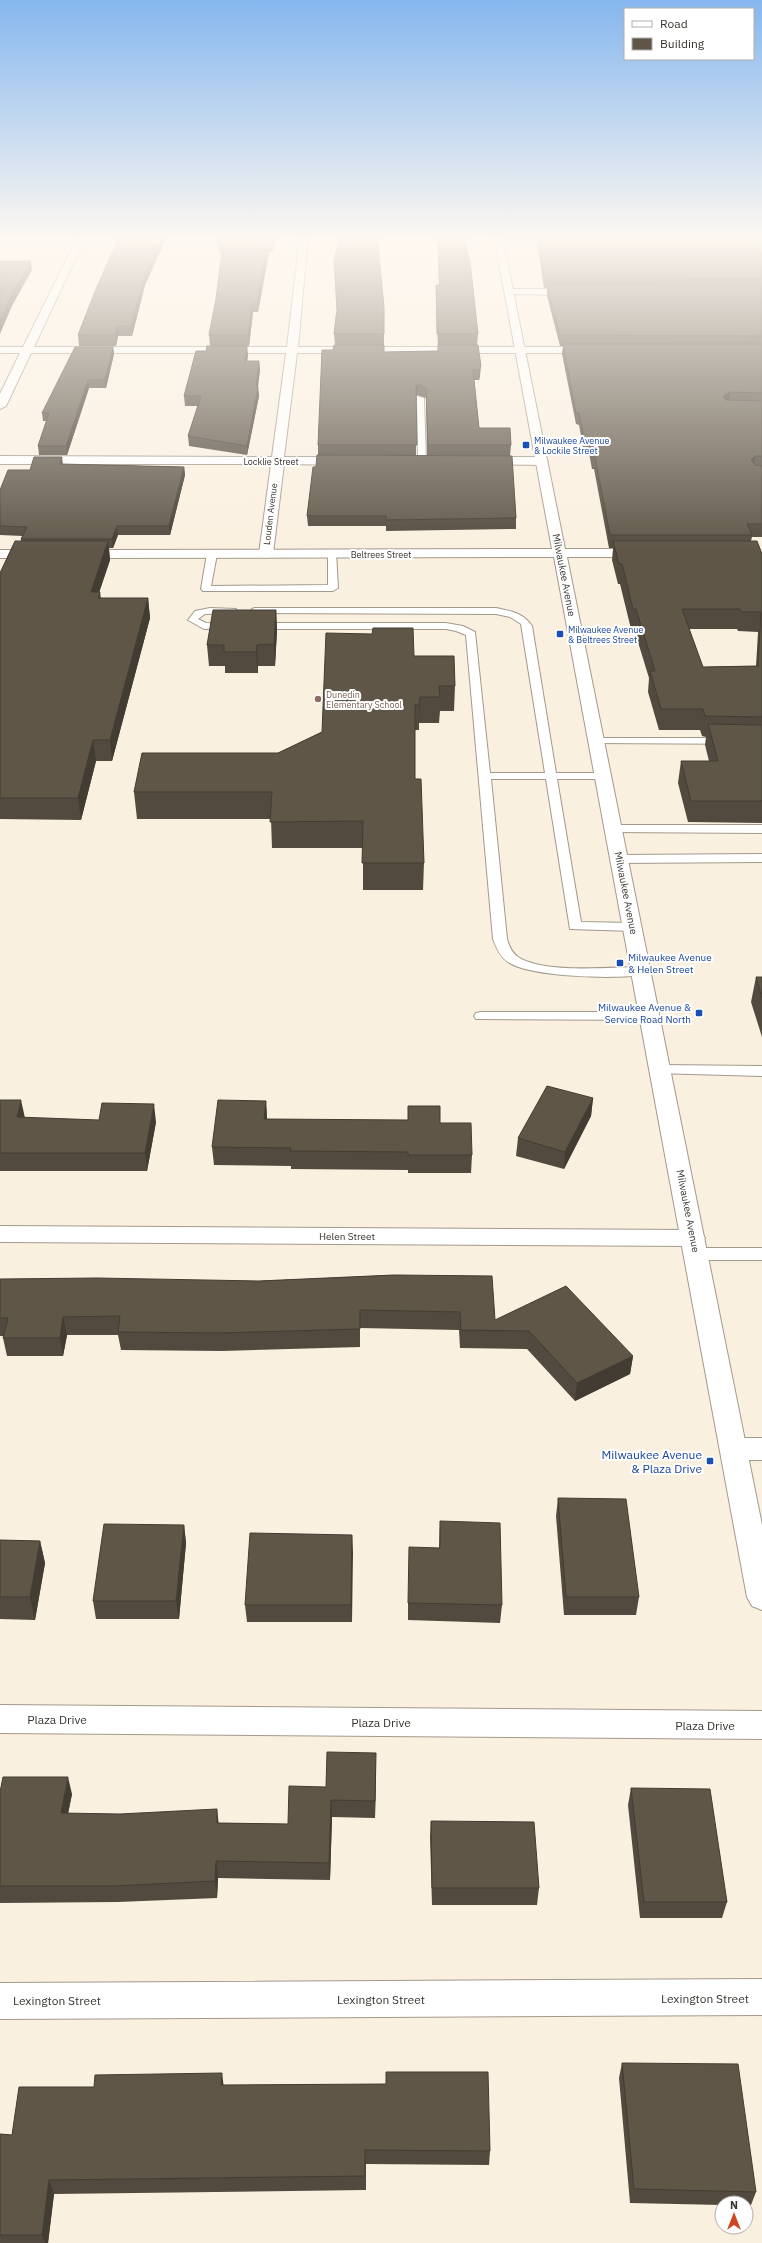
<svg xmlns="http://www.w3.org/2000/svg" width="762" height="2243" viewBox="0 0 762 2243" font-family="'IBM Plex Sans',sans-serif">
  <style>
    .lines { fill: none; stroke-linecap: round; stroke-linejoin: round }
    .service-casing { stroke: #a3998b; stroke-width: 2 }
    .minor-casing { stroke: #a3998b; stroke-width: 2 }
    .tertiary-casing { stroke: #a3998b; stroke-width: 2 }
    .service { fill: #fff; fill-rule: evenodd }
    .minor { fill: #fff; fill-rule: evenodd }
    .tertiary { fill: #fff; fill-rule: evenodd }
    .wall { fill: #524a3e; fill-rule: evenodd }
    .shaded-wall { fill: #423c32 }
    .building { fill: #5f5648; stroke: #423c32; fill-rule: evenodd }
    .transit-dot { fill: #1a4fb4; stroke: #fff; stroke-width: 1.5 }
    .education-dot { fill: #8d6e63; stroke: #fff; stroke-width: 1.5 }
    .labels { text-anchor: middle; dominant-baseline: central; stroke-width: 4; stroke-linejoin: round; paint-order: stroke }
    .far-transit-label { font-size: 9px; fill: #164399; stroke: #fff; text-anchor: start }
    .far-street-label { font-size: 9px; fill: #37332d; stroke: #fff }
    .far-education-label { font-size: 9px; fill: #785e54; stroke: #fff; text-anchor: start }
    .street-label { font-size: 10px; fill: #37332d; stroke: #fff }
    .transit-label { font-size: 10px; fill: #164399; stroke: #fff; text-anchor: start }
    .near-transit-label { font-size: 12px; fill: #164399; stroke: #fff; text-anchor: end }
    .near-street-label { font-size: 12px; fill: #37332d; stroke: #fff }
  </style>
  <rect width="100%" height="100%" fill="#faf0e0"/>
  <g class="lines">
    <defs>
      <path id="service" d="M417,396l7,2 2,63 -4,2 -4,-2z
        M212,551l5,3 -6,32 117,-1v-31l5,-3 3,1 2,36 -5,3h-130l-2,-2 6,-35z
        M210,608l26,1v4l-31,1 -7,5 8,4 28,1v4l-30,1 -16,-9 7,-9z
        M255,608h241c15,3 27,5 36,18l24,147h47l6,3 -6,3h-46l24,143 52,1 7,4 -7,4 -63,-2 -24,-150h-55l16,160c2,7 5,14 11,18 27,17 91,10 123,10l5,1 2,3 -2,3c-26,6 -117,3 -138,-12 -8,-5 -12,-15 -15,-23l-27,-304 -10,-4 -10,-2h-190l-5,-3 5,-3h190l17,3 12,6 15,141h55l-24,-149 -11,-7 -14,-3 -244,-1v-4z
        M596,738h166v6l-170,-1 -2,-2 2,-2z
        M614,825h148v8l-152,-1 -2,-3z
        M762,854v8l-142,1 -6,-4 6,-4z
        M481,1012h169l7,4 -7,4 -174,-1 -2,-3 2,-3z
        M660,1065l102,1v10l-107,-3 -2,-3 2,-3z
        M696,1248h66v12h-66l-6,-2 -2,-4 2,-4z"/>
      <path id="minor" d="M78,236h8l-52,111h253l13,-111h8l-10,111h295l5,3 -5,3h-296l-13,104h63l6,4 -6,4 -63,-1 -11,90 -7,4 -7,-4 12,-90h-271v-8l272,1 14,-104h-255l-25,53 -6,3v-15l20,-41h-20v-6h23z
        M499,240h69l4,3 -4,3 -72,-1 -1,-2z
        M509,289h67l5,3 -5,3 -70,-1 -2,-2z
        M483,457h59l6,4 -6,4 -63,-1 -2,-3 2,-3z
        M0,1226l693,4 8,2 4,6 -4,6 -8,2 -693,-4z
        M734,1438h28v22h-28l-9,-3 -4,-8 4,-8z
        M0,1705l762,6v28l-762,-6z
        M762,1979v36l-762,4v-36z"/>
      <path id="tertiary" d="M494,236h8l63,313h78l7,4 -7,4h-76l195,968v85l-10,-4 -5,-9 -193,-1040 -475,1 -7,-4 7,-4 473,-1z
        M0,550h39l7,4 -7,4h-39z"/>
    </defs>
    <use href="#service" class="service-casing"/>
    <use href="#minor" class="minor-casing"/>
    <use href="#tertiary" class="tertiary-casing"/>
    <use href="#service" class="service"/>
    <use href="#minor" class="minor"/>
    <use href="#tertiary" class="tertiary"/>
  </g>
  <path class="wall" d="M118,236h49l-22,49 -13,51h-14l-2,10h-37l-1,-11 37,-89v-4z
    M220,236h56l-4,16h-3l-11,60h-5l-4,34h-39l-1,-11 7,-36 6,-47h-3l-1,-9z
    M437,236h32l-1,3h-4l14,95 -1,11 3,31 -1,4h-5l5,48 32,17 -1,11h-83l-1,-58 -9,-3 -1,1v60l100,62v11l-130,2v-5h-78l-1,-10 11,-61v-10l15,-95 2,-5 -1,-11 2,-21 48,-6v45l54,-1 -2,-66h3z
    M533,236h229v301h-10l-1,4 11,13v269l-74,-1 -10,-39 3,-22h28l-4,-16 1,-8 -4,-1 -2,-6h-41l-11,-38 1,-14 -15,-49h-3l-11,-45h-2l-6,-24 1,-12h-4l-15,-79h-2l-3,-16h-5l-5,-28 -3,-1 -14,-70 1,-8h-3l-13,-50v-8h-3l-6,-40v-9l-4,-1zM689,629h48l1,2 20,1 -2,34 -53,1z
    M113,347l1,7 -8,34h-17l-22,67h-28l-1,-9 9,-25h-4l-1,-8z
    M248,354l-1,7h12l1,9 -2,17 1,9 -12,59 -58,-9 -1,-10 10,-30h-13l-1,-10z
    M63,464l121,3 1,8 -15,60h-52l-5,13h-4l1,12 -11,32h1l1,6h47l2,20 -38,143h-16l-15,59 -81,-1v-246l21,-32v-2l2,-3 -23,-1v-45l30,-20z
    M276,610l1,20 -2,36h-17v7h-33v-7h-16l-2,-21z
    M414,656l41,30 -1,25h-14l-1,12h-20v7h-4v49l9,84 -1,27h-60v-42h-91l-1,-29h-134l-3,-27 144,-39 44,-21z
    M756,977h6v60l-11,-35z
    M593,1098l-2,18 -27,53 -48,-13 2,-18z
    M0,1100l25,18 131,4 -9,49h-147z
    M266,1101l1,18 173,4 32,32 -1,18h-63v-3l-117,-1v-3l-77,-1 -2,-18z
    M394,1275l101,45 138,36 -3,18 -55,27 -48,-52 -67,-1 -1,-18 -99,-2v19l-138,4 -101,-1 -3,-15h-51l-4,21h-56l-4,-18 1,-2h-4v-57l259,2z
    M558,1498l81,99 -3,18h-72l-8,-99z
    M440,1521l62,84 -2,18 -92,-3v-17l31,-55z
    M184,1525l2,18 -7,76h-83l-3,-18z
    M352,1535v87h-105l-2,-17z
    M0,1540l40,1 5,22 -10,57 -35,-1z
    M376,1770l-1,48 -43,-1 -2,63 -112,-2 -1,20 -99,4 -118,1v-111l72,2 -4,19 151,10 69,1 38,-37z
    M631,1788l96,114 -5,16h-82l-12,-113z
    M431,1821l108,67 -2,17h-105l-2,-68z
    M622,2063l134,129 -5,13h-5v-2h-24v2l-92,-2 -11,-125z
    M224,2085l266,66 -1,14 -123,-1v26l-312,4 -6,49h-48v-109l12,1 82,-48z"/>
  <path class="shaded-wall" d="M162,236h5l-22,49 -13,51 -1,-10 14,-51z
    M273,236h3l-4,16 -1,-9z
    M268,243l1,9 -11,60 -1,-10z
    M31,261l1,9 -20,36 -12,28v-13l11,-25z
    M253,302v10l-4,34 -1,-11z
    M117,326l1,10 -2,10 -1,-11z
    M247,346l1,8 -2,16 -1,-9z
    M113,347l1,7 -8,34 -1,-8z
    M259,361l1,9 -4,26v-9z
    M481,366l-1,10 -1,4v-10z
    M88,380l1,8 -22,67 -1,-9z
    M418,384l-1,11 -1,1v-10z
    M258,387l1,9 -12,59v-9z
    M730,392l-1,12 -6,-8z
    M755,456l-2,13 -2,-9z
    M62,457l1,9 -3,-2z
    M184,467l1,8 -15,60 -1,-9z
    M117,526l1,9 -5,13 -1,-9z
    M108,541l2,19 -17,51 -2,-19z
    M148,598l2,20 -38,143 -2,-21z
    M276,610l1,20 -2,36 -1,-22z
    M257,645l1,21v7l-2,-21z
    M420,697l-1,26v7v-25z
    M93,740l3,21 -15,59 -3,-22z
    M593,1098l-2,18 -27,53 1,-17z
    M21,1100l4,18 -8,-1z
    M266,1101l1,18h-3z
    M154,1104l2,18 -9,49 -2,-18z
    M63,1317l4,18 -4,21 -3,-18z
    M633,1356l-3,18 -55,27 2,-18z
    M184,1525l2,18 -7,76 -3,-18z
    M352,1535l1,17 -1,70 -1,-17z
    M40,1541l5,22 -10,57 -5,-23z
    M376,1753v17l-1,48v-17z
    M68,1777l4,17 -7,35 -4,-16z
    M331,1800l1,17 -2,63 -1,-17z
    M217,1809l2,17 -2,-3z
    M216,1861l2,17 -1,20 -2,-17z
    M222,2073l2,15 -3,-3z
    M49,2180l5,14 -6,49h-3l-3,-8z"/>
  <path class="building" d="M118,236h44l-17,39 -14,51h-14l-2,9h-37l18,-46 21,-47h-2z
    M220,236h53l-2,7h-3l-11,59h-4l-5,33h-39l7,-36 7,-56h-5z
    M340,236h37l7,71v27h-50l3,-23 -3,-52z
    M438,236h25l7,25 8,73h-41l-1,-49h4z
    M538,238h224v41l-217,-2z
    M0,261h31l-20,35 -11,25z
    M547,285l215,1v50l-202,-1z
    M563,344h199v49l-32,-1 -7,4 3,4 36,1v55h-7l-4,4 4,5 7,1v58h-15l5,11h-142l-15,-78h-2l-3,-16h-5l-6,-28h-3z
    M334,345h50v7l54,-1v-6h40l3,21 -2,4h-6l6,58h31l1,17h-83l-2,-57 -8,-4 -2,2 1,59h-99l4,-95h11z
    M207,346h40l-2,15h14l-3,26h2l-11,59 -59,-10 13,-40h-17l12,-45h10z
    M75,347h38l-8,33h-17l-22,66h-28l11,-33h-7z
    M317,455l195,1 4,62 -130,2v-4h-79l6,-49h3z
    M34,457h28l-2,7 124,3 -15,59h-52l-5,13h-91l6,-12 -27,-1v-36l8,-20h22z
    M15,541h93l-17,51h9l-2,6h50l-38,142h-17l-15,58h-78v-225z
    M613,541h144l5,13v163l-57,-1 -2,-7h-42l-11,-38h5l-19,-62h-3l-11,-45h-3zM682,609h58l1,3h20l-3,54 -55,1z
    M213,610h63l-2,34 -17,1 -1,7h-32v-7h-17z
    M373,628h40l1,28h40l1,30h-16l1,11h-20l-1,8h-4v74h6l3,84h-62l1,-42 -93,1 2,-30h-138l8,-39h136l44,-21 4,-99 46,1z
    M708,724l54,1v76h-71l-10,-40h37z
    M756,977h6v21z
    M547,1086l46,12 -28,54 -47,-14z
    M0,1100h21l-4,17 82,3 3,-17 52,1 -9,49h-145z
    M218,1100l48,1 -2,18 144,1v-14h32v17h31l1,32h-64v-3l-118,-1 1,-3 -79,-1z
    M394,1275l98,1 3,44 71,-34 67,70 -56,27 -48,-52 -68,-1 -1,-18 -100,-2v19l-140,4 -102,-1 2,-16 -57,1 -3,21h-57l5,-20h-8v-39l97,-1 162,3z
    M558,1498l68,1 13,98h-73z
    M440,1521l60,2 2,82 -94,-2 1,-56 31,1z
    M104,1524l80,1 -8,76h-83z
    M250,1533l102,2 -1,70h-106z
    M0,1540l40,1 -10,56h-30z
    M327,1752l49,1 -1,48 -44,-1 -2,63 -113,-2 -1,20 -100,5h-115v-94l3,-15h65l-7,36 59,1 97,-5v14l71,1 1,-38 37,1z
    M631,1788l79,1 17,113h-83z
    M431,1821l103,1 5,66h-107z
    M622,2063l116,1 18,128 -122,-3z
    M386,2072h102l2,79 -125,-1v26l-316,4 -7,55h-42v-101l12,1 7,-48h75l1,-12 127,-2 -1,12 165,-1z"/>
  <linearGradient id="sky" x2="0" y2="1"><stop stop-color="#85b6ee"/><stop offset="0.43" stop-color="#fdf8f1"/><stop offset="1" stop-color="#fdf8f1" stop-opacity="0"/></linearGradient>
  <rect width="762" height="550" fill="url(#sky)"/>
  <g class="transit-dot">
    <rect x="522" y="441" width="8" height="8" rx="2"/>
    <rect x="556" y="630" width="8" height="8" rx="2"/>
    <rect x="616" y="959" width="8" height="8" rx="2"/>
    <rect x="695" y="1009" width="8" height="8" rx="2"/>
    <rect x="706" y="1457" width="8" height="8" rx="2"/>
  </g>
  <circle class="education-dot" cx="318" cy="699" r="4"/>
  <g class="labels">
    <g class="far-transit-label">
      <text x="534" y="440">Milwaukee Avenue<tspan x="534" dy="10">&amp; Lockile Street</tspan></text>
      <text x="568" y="629">Milwaukee Avenue<tspan x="568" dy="10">&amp; Beltrees Street</tspan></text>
    </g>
    <g class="far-street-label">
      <text x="271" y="461">Locklie Street</text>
      <text transform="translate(270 514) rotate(-83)">Louden Avenue</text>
      <text x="381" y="554">Beltrees Street</text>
    </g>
    <g class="far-education-label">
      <text x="326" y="694">Dunedin<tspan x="326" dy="10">Elementary School</tspan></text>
    </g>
    <g class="street-label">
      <text transform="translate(564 575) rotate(79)">Milwaukee Avenue</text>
      <text transform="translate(626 893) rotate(79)">Milwaukee Avenue</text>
      <text transform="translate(688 1211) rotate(79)">Milwaukee Avenue</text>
      <text x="347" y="1236">Helen Street</text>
    </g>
    <g class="transit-label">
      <text x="628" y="957">Milwaukee Avenue<tspan x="628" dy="12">&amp; Helen Street</tspan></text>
      <text x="691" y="1007" text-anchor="end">Milwaukee Avenue &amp;<tspan x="691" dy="12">Service Road North</tspan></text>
    </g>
    <g class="near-transit-label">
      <text x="702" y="1454">Milwaukee Avenue<tspan x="702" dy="14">&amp; Plaza Drive</tspan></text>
    </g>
    <g class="near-street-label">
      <text x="57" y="1719">Plaza Drive</text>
      <text x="381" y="1722">Plaza Drive</text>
      <text x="705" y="1725">Plaza Drive</text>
      <text x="705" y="1998">Lexington Street</text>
      <text x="381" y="1999">Lexington Street</text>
      <text x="57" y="2000">Lexington Street</text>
    </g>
  </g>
  <rect x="624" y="8" width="130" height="52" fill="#ffffff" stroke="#afadab"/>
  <rect x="632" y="21" width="20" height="6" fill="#ffffff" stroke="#afadab"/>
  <text x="660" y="28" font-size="12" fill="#37332d">Road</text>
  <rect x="632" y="38" width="20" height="12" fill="#5f5648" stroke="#afadab"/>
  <text x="660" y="48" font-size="12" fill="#37332d">Building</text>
  <g transform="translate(734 2215)"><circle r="19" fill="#ffffff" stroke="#afadab"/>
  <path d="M0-3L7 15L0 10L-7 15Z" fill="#ce451f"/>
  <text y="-6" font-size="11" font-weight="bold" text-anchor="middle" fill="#37332d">N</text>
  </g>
</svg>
